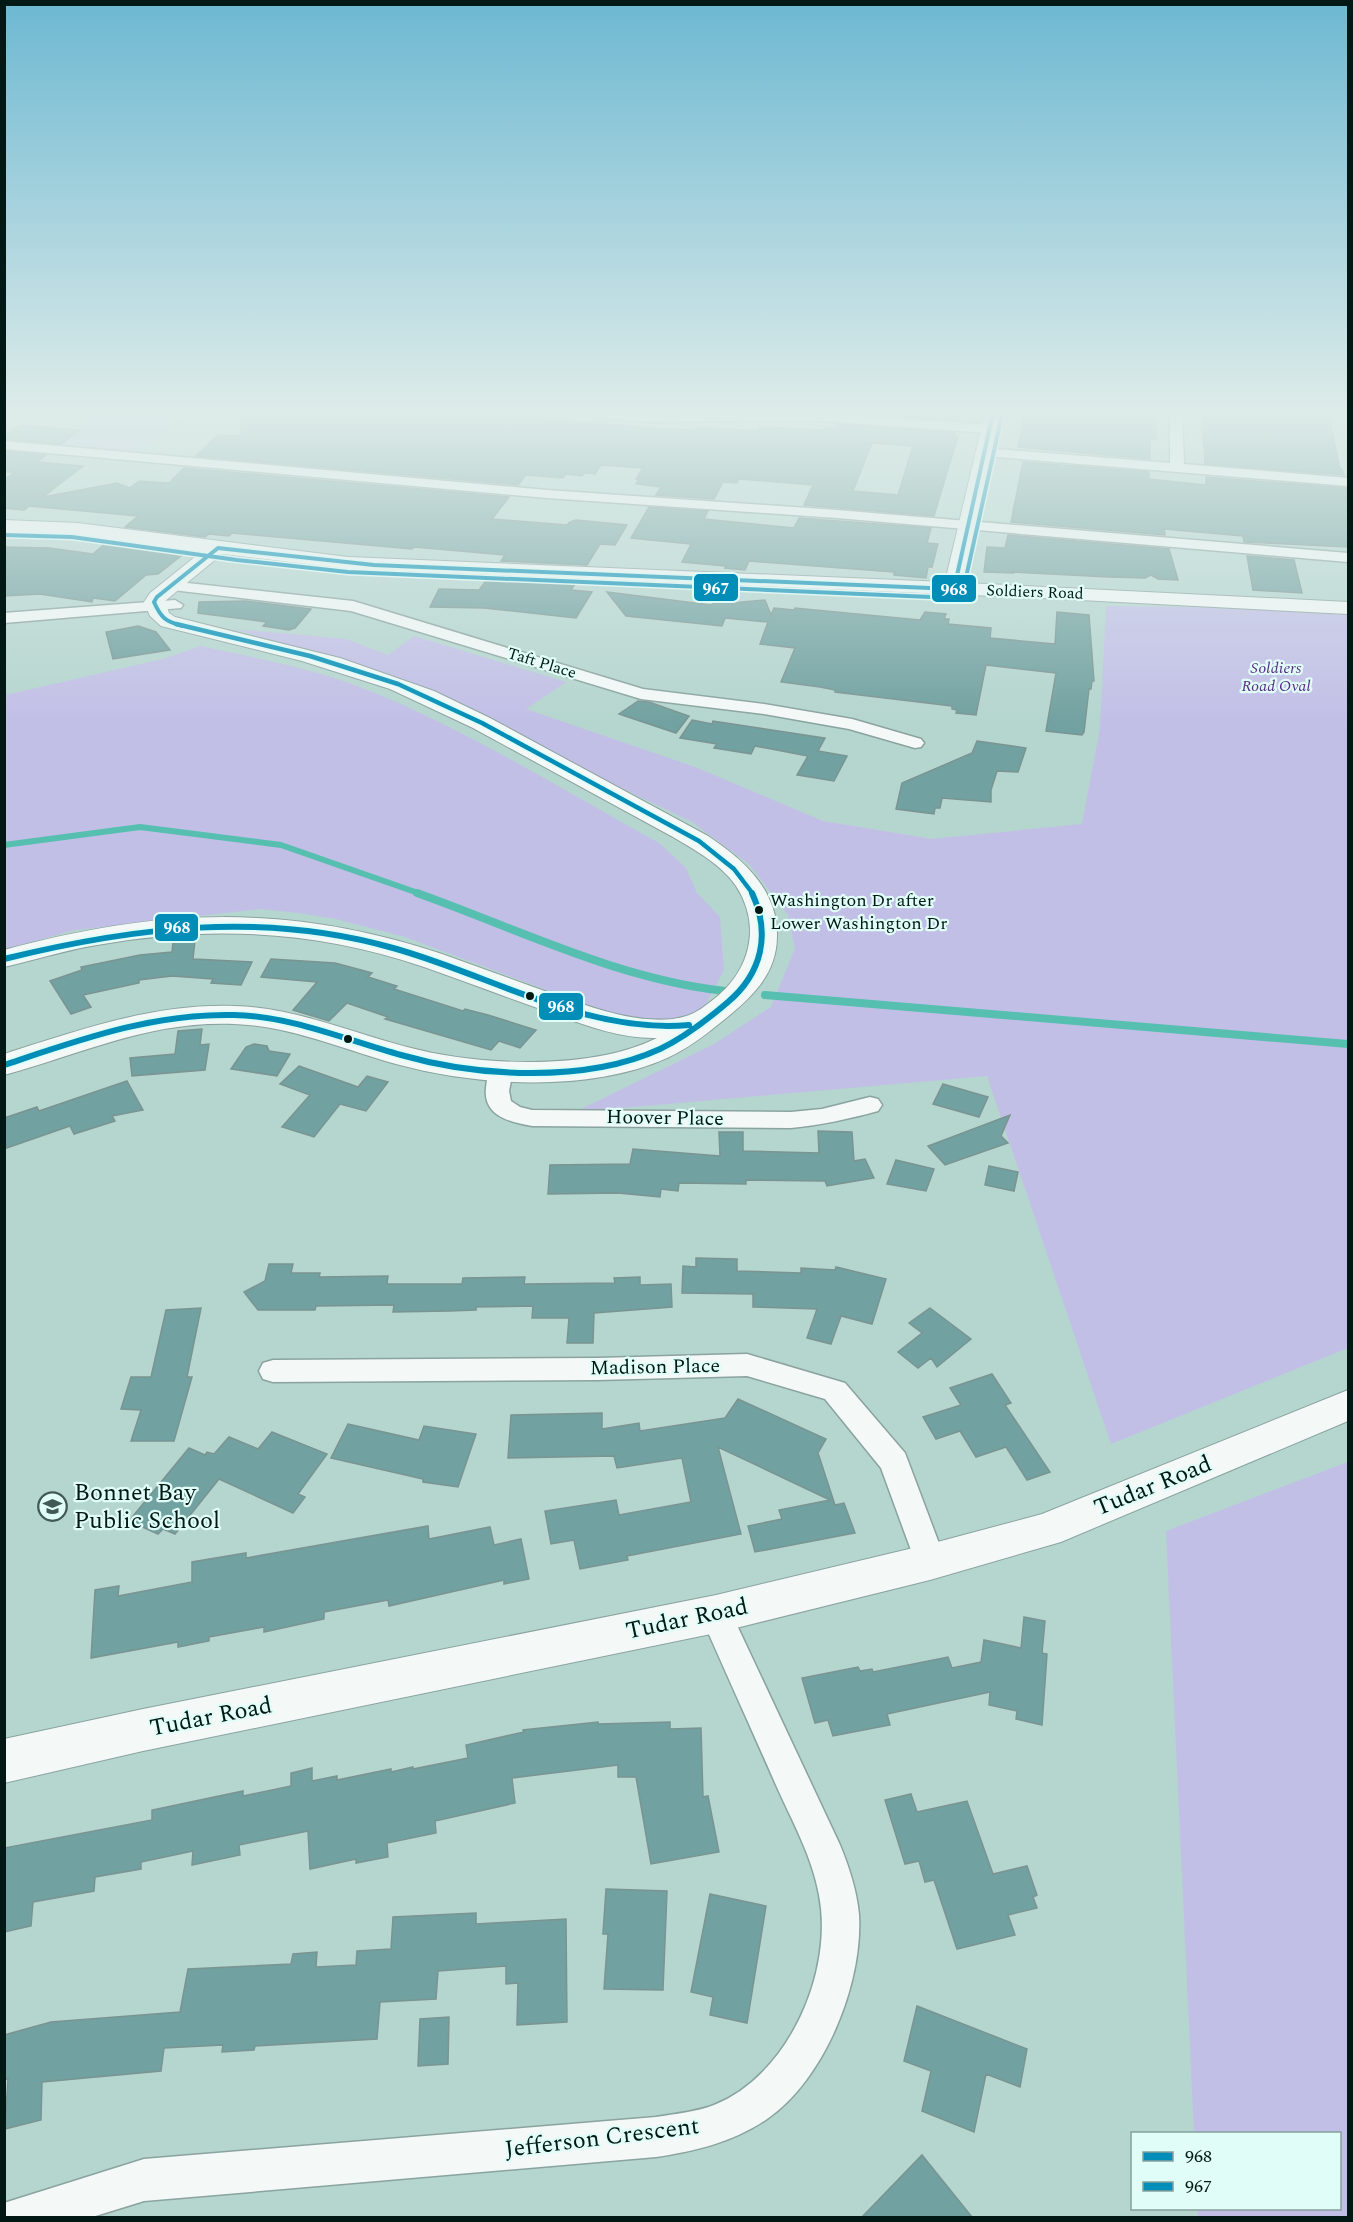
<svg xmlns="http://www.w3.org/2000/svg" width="1353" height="2222" viewBox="0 0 1353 2222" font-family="Spectral,serif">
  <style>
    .green { fill: #c2bfe7 }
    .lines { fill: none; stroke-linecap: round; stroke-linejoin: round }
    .stream-far1 { stroke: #56bfb0; stroke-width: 6 }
    .stream { stroke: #56bfb0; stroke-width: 8 }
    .building { fill: #71a1a0; stroke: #7a9492; stroke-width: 1.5; fill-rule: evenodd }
    .minor-casing { stroke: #8aa39f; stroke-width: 3 }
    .tertiary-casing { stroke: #8aa39f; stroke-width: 2 }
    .minor { fill: #f4f9f8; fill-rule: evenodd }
    .tertiary { fill: #f4f9f8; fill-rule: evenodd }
    .bus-1-far2-casing { stroke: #e0fdf7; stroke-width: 7 }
    .bus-1-far1-casing { stroke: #e0fdf7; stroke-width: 8 }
    .bus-1-casing { stroke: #e0fdf7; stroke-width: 10 }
    .bus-2-casing { stroke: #e0fdf7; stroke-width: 7 }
    .bus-1-far2 { stroke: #008eb8; stroke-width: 4 }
    .bus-1-far1 { stroke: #008eb8; stroke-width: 4.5 }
    .bus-1 { stroke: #008eb8; stroke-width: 6 }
    .bus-2 { stroke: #008eb8; stroke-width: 4 }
    .bus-dot { fill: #021814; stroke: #e0fdf7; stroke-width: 2 }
    .labels { text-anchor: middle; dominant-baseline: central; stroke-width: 4.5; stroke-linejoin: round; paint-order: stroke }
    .far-street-label { font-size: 16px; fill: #021814; stroke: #e0fdf7 }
    .far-park-label { font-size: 16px; font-style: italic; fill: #572d87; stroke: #e0fdf7 }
    .bus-label { font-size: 18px; fill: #021814; stroke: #e0fdf7; text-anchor: start }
    .street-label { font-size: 20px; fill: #021814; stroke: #e0fdf7 }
    .near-street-label { font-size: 24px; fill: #021814; stroke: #e0fdf7 }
    .near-poi-label { font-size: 24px; fill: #021814; stroke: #e0fdf7; text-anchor: start }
    .line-badge { stroke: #e0fdf7; stroke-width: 2 }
    .badge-label { font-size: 16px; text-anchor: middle; font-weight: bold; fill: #fff }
  </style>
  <rect width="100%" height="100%" fill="#b5d5cf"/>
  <path class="green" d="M103,413h84l-57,43 -83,-7z
    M1106,606l242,3v739l-237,96 -124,-368 -412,36 139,-68 57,-37 24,-59 -7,-33 -39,-51 -57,-42 -310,-149 -148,-44 112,10 42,16 26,-19 152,46 -40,27 169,58 128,54 109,18 150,-15 18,-96z
    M201,646c55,12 119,24 172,46 99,41 192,99 286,151l27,25 11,25 23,24 4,53 -18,34 -16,12 -19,5h-20l-40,-7 -206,-77 -69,-18 -37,-6 -39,-4 -185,21 -70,19v-254l158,-36z
    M1348,1462v755h-150l-1,-8 143,-1v-74l-146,-1 -28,-602z"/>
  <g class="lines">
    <path class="stream-far1" d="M4,845l136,-18 141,18 140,49"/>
    <path class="stream" d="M417,893c101,36 200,86 308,98
      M765,995l583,49"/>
  </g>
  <path class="building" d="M242,413h256l-2,2 171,14 28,1 2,-3 61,4 2,-4 64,3 1,-3 11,1v-4l119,9 -1,3h4l-24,80 -130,-11 9,-20 -74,-6 -2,4 -14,-1 -9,17 -58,-4 5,-8 -25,-3 3,-5h-3l7,-11 -42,-3 -6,9 -11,-1 -2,3 -16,-2 -3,4 -37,-3 -8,10 -322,-29 22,-21 23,1zM872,443l41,3 -15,49 -45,-4z
    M859,413h101l-2,7z
    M1051,413h105v26h-6v20l-132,-12 6,-31 12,1 1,-3z
    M1202,413h126l12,56h2l2,6 -139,-11z
    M20,425l60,5 -19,14 -57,-5v-3z
    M4,451l42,4 -9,7 46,4 -40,31 74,-14 13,5 9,-7 30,2 15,-15 325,29 -17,22 75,6 3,-3 6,-2 51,5 -12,20 -15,-1 -13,21 -86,-4 4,-6 -91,-8 -2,2 -180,-16 -3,3 -20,-2 -4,3 -80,-10 13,-11 -109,-10 -5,4 -20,-2v-28l11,-8h-11z
    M1023,462l126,10v7l57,6v-8l140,11 2,11v48l-104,-5 -1,-6 -79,-7 1,6 -154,-13z
    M649,507l59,4 -4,8 90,9 5,-10 132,10 -4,15 11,1 -6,23h-4l-2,11 -32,-3v-3l-145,-11 -4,9 -20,-2 1,-2 -44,-4 9,-18 -60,-6z
    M1008,535l161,14 9,31 -20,-1 -7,-4 -6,3 -36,-1 -97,-5 1,1 -29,-1 3,-25 18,1z
    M108,541l78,11 -28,22 -12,1 -31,26 -22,-3 -1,4 -52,-8 -36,2v-49l45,1 44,6z
    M1247,556l47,4 8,33 -49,-3z
    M489,577l88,4 -6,9 21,2 -16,26 -92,-10 -54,-1 9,-18 40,1z
    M736,590l-5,13 34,-3 6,15 3,-7 20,2 1,-2 125,12 5,-8 21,2 -2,5h5l-1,5 43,4 -1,10 65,6 2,-32 32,3 5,66h-2l-1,8h-2l-5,43 -2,3 -36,-4 10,-58 -70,-8 -10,50 -20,-2 1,-3 -5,-1v-3l-117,-14v-2l-15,-3 -39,-5 14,-34 -35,-4 8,-22 -43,-4 -3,8 -96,-10 -19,-24 104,13z
    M245,601l66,8 -16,19 -6,2 -26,-4 4,-4 -69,-9 1,-11z
    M138,626l18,6 14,18 -57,9 -7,-27z
    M638,701l11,1 40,14 -13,17 -57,-19z
    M692,720l20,4 1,-3 112,17 -7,13 29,5 -13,25 -37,-6 11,-19 -53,-10 -4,8 -37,-6 3,-4 -37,-6z
    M977,741l49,7 -8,24 -21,-1 -6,19v12l-49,-4 -2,10h-5l-1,6 -38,-5 6,-26 70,-30z
    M195,940l-2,19 59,3 -11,23 -30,-2 2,-4 -41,-3 -33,4v3l-56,12 8,12 -20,7 -21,-33 32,-11 -1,-3 59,-12 32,-3 1,-10z
    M271,959l64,4 37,10 -4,4 29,9 -3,3 69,22 2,-2 23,6 48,15 -16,18 -21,-7 -8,9 -106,-31 3,-2 -41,-14 -18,18 -36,-11 24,-28 -56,-5z
    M202,1029l-2,16 9,-1 -4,26 -73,6 -2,-18 45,-4 3,-23z
    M254,1044l13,2 2,5 21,3 -13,22 -46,-7 15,-22z
    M299,1066l59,21 9,-11 21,6 -22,29 -26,-7 -26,33 -32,-10 28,-32 -30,-11z
    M127,1081l16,29 -31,6 3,5 -41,13 -4,-8 -66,23v-31l33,-11 2,4z
    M943,1084l45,13 -9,20 -46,-13z
    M1010,1115l-9,21 7,7 -63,22 -17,-19z
    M818,1131l34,1 2,29 11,-2 9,19 -47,8 -2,-5 -79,-1v4l-67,-1 -1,8 -17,-2 -1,8 -42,-4 -70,1 2,-29 80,-1 3,-15 87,7 -1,-24h24v19l76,2z
    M896,1160l38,9 -8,22 -39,-7z
    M989,1166l29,6 -4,19 -29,-6z
    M696,1258l41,1v12l64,2v-5l34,2 1,-3 50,12 -14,45 -31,-8 -10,28 -24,-6 10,-29 -64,-2v-13l-71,-1 1,-27 13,1z
    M269,1264h24l-2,9h29l-1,4 69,-1 -1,8h75l1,-6 62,-1 -1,7 91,-1 -1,-5 26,-1v8l31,-1 1,23 -78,6 -1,30h-26l2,-25h-37l1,-12 -57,1v3l-27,1 -56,1 1,-7 -78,1 -1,4h-57l-14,-18 21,-11z
    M201,1308l-14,69h5l-18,64h-43l10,-31 -20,-1 10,-32h20l15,-67z
    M930,1308l41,31 -34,28 -6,-9 -13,10 -20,-16 24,-19 -13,-10z
    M992,1374l19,29 -6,2 45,67 -23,8 -21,-33 -30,10 -16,-26 -24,8 -13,-22 38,-12 -11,-17z
    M738,1399l88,40 -8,14 17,52 9,-2 11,30 -100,19 -7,-26 34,-7 -3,-9 51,-10 -112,-53 23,87 -114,22 1,4 -48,9 -6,-29 -23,4 -6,-33 71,-11 3,15 72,-13 -9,-44 -65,10 -3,-12 -106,2 3,-43 91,-2v16l37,-6 1,8 85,-13z
    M348,1424l71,16 5,-14 52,8 -18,53 -35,-5v-3l-92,-21z
    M272,1432l55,22 -29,40 7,3 -12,16 -74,-34 -44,55 -12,-5 -5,5 -29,-13 60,-73 16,7 2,-3 7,2 15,-17 29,12z
    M428,1526l1,13 61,-12 4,18 27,-6 8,40 -25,5v-4l-115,26 -1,-6 -64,12v7l-60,13v-5l-55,10v4l-31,6v-5l-87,16 4,-68 24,-4 -1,10 74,-14v-20l54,-9v5z
    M1024,1617l21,4 -3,32 5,1 -5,71 -26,-6 1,-8 -28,-6 1,-13 -103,22 3,11 -57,11 -5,-16 -13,3 -13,-45 56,-11 2,4 12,-2 1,3 75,-15 4,11 29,-6 3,-22 37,8z
    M598,1722v2l72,-2v7l31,-1 2,69 5,-1 11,56 -68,12 -15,-87h-18v-12l-106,13 3,25 -80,18 1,12 -49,10 1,14 -32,6v-4l-46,10 -2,-38 -69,14 1,10 -48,10 1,-14 -52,11v7l-46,8 -1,14 -61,11 -2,24 -27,6v-84l148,-28v-10l91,-19v5l48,-10v-13l21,-5v13l25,-5v4l54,-11v3l22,-5v2l55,-11 -2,-13 58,-13 -1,-2z
    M911,1794l6,18 50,-11 26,73 34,-8 10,29 -4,2 4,11 -29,7 7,20 -58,14 -23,-69 -9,2 -6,-21 -14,3 -20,-64z
    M606,1889l61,2 -4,99 -59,-1 4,-55h-5z
    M710,1894l56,12 -19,117 -37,-8 3,-18 -22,-5z
    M476,1913v11l90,-5 1,103 -50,3 1,-42 -12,1v-18l-68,5 -2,28 -56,3 -3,37 -122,7 -1,4 -32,2 1,-7 -59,3 -3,23 -119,11 -1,38 -36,9 3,-51 -4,1v-44l47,-13 129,-10 8,-43 103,-5 2,-10 24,-2 -1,15 40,-2 1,-14 34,-2 2,-32z
    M917,2006l110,43 -7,38 -34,-13 -12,58 -52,-21 9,-40 -27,-10z
    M449,2017l-1,47 -30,2 2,-47z
    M922,2155l50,62h-110z"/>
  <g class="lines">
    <defs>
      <path id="minor" d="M4,413h11l-11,7z
        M587,413h237l166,12 6,4 -6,4 -182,-13 -158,2 -57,-5z
        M1170,413h12l2,51 164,14v8l-364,-30 -7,-4 7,-4 186,15z
        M4,441l543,49 290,20 511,43v9l-511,-44 -290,-20 -543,-49z
        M169,581l184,20 290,88 121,15 88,15 69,20 3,4 -3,4 -6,1 -66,-19 -85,-15 -123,-15 -290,-88 -187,-22 -3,-3z
        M175,600l8,5 -2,3 -177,15v-10z
        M501,1062l8,3 4,5 -4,21 2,10 9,6 12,3 259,2 31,-3 48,-12 8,2 4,6 -4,6c-29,8 -57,14 -87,17l-259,-2c-22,-4 -49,-10 -46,-38 1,-9 2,-16 7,-23z
        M747,1354l98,29 60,70 41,109 -5,10 -11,4 -11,-4 -38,-104 -56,-69 -78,-23 -149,4 -325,2 -10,-3 -4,-8 4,-8 10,-3 325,-2z
        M716,1600l11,4 113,241c9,22 17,46 19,70 4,69 -35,165 -92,204 -34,23 -71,32 -111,38l-512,44 -55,17h-85v-15l140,-44 512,-42c19,-3 40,-5 58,-12 75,-30 120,-134 105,-210 -7,-39 -27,-74 -43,-110 -25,-57 -51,-114 -76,-171l5,-10z"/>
      <path id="tertiary" d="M985,413h16l-35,170 382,19v12l-306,-16 -694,-29 -126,-15 -57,47 4,12 6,4 165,41 94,33 56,27 218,118c35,23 70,54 69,100 0,40 -28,64 -57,87 -16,13 -33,26 -53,35 -78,35 -191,28 -271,6 -54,-15 -106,-38 -162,-40 -86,-3 -149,29 -230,51v-21c75,-24 151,-51 231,-48 60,2 115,26 172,41 71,19 184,24 250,-9 -39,1 -78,-15 -114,-28 -40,-14 -79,-29 -119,-43 -107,-37 -216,-42 -327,-22 -31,5 -62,15 -93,22v-17c155,-42 284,-47 438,4 37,13 74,27 111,40 38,13 78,29 120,25 19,-3 26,-8 41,-20 36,-28 48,-73 22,-113 -15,-22 -41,-36 -63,-49l-200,-109 -83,-39 -88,-28 -141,-35 -11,-10 -6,-14 6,-9 51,-41 -123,-17 -74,-3v-12l74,3 270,34 597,25z
        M1348,1390v31l-287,121 -131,38 -214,53 -573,118 -139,32v-44l139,-30 573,-114 214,-51 112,-30z"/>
    </defs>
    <use href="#minor" class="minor-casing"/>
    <use href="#tertiary" class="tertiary-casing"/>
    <use href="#minor" class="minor"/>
    <use href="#tertiary" class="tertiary"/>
    <defs>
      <path id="bus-1-far2" d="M954,589l39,-176
        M183,626c-17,-4 -22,-8 -29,-24l3,-5 61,-49 156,17 580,24"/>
      <path id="bus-1-far1" d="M176,624l134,32 88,28 84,39 217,118 35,28 19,25"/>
      <path id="bus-1" d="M4,959c130,-32 259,-48 389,-11 98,27 192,86 296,77
        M4,1065c75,-25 149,-52 230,-50 57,1 112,25 167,40 77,22 185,28 259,-6 25,-12 47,-29 68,-47 34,-29 43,-68 24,-109"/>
      <path id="bus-2" d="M4,535l68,2 165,23 111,12 606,26
        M963,591l39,-176"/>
    </defs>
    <use href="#bus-1-far2" class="bus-1-far2-casing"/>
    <use href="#bus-1-far1" class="bus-1-far1-casing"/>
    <use href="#bus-1" class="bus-1-casing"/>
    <use href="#bus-2" class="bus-2-casing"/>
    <use href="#bus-1-far2" class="bus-1-far2"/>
    <use href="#bus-1-far1" class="bus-1-far1"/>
    <use href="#bus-1" class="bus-1"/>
    <use href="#bus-2" class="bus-2"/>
  </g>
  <linearGradient id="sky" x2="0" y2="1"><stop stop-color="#6db8d2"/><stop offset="0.57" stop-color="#deece9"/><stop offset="1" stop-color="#deece9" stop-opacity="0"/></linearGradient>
  <rect width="1353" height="724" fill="url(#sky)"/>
  <defs>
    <symbol id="school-ring" viewBox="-11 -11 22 22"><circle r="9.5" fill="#e0fdf7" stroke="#415a55" stroke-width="1.5"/><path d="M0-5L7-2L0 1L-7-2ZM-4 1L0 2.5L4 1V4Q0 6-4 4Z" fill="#415a55"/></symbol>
  </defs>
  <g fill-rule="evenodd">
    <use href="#school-ring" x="36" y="1490" width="33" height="33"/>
  </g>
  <g class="bus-dot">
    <circle cx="759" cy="910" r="5"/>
    <circle cx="530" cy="996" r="5"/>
    <circle cx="348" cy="1039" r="5"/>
  </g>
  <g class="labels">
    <g class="far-street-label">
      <text transform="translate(1035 592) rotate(2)">Soldiers Road</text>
      <text transform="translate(542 663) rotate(17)">Taft Place</text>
    </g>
    <g class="far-park-label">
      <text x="1276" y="668">Soldiers<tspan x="1276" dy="18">Road Oval</tspan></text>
    </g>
    <g class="bus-label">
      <text x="770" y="900">Washington Dr after<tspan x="770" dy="23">Lower Washington Dr</tspan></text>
    </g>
    <g class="street-label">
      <text transform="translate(665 1118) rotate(1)">Hoover Place</text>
      <text transform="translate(655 1367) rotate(-1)">Madison Place</text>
    </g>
    <g class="near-street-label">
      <text transform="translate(1153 1486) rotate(-22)">Tudar Road</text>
      <text transform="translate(687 1619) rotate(-12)">Tudar Road</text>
      <text transform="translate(211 1717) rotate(-11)">Tudar Road</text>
      <text transform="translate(602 2138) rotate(-7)">Jefferson Crescent</text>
    </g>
    <g class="near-poi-label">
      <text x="74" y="1493">Bonnet Bay<tspan x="74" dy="28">Public School</tspan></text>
    </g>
  </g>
  <g class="line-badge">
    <rect x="693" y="573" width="46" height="29" rx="6" fill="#008eb8"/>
    <rect x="931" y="574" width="46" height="29" rx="6" fill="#008eb8"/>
    <rect x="154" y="913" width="45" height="29" rx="6" fill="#008eb8"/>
    <rect x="538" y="992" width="46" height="29" rx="6" fill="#008eb8"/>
  </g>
  <g class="badge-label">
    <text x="716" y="594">967</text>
    <text x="954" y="595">968</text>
    <text x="177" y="933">968</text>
    <text x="561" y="1012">968</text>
  </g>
  <rect width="1353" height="2222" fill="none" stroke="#021814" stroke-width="12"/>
  <rect x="1131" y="2132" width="210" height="78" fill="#e0fdf7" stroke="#87a19c" stroke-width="1.5"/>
  <rect x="1143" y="2152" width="30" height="9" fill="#008eb8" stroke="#87a19c" stroke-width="1.5"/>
  <text x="1185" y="2162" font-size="18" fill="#021814">968</text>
  <rect x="1143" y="2182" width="30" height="9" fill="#008eb8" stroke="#87a19c" stroke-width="1.5"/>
  <text x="1185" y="2192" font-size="18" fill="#021814">967</text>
</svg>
